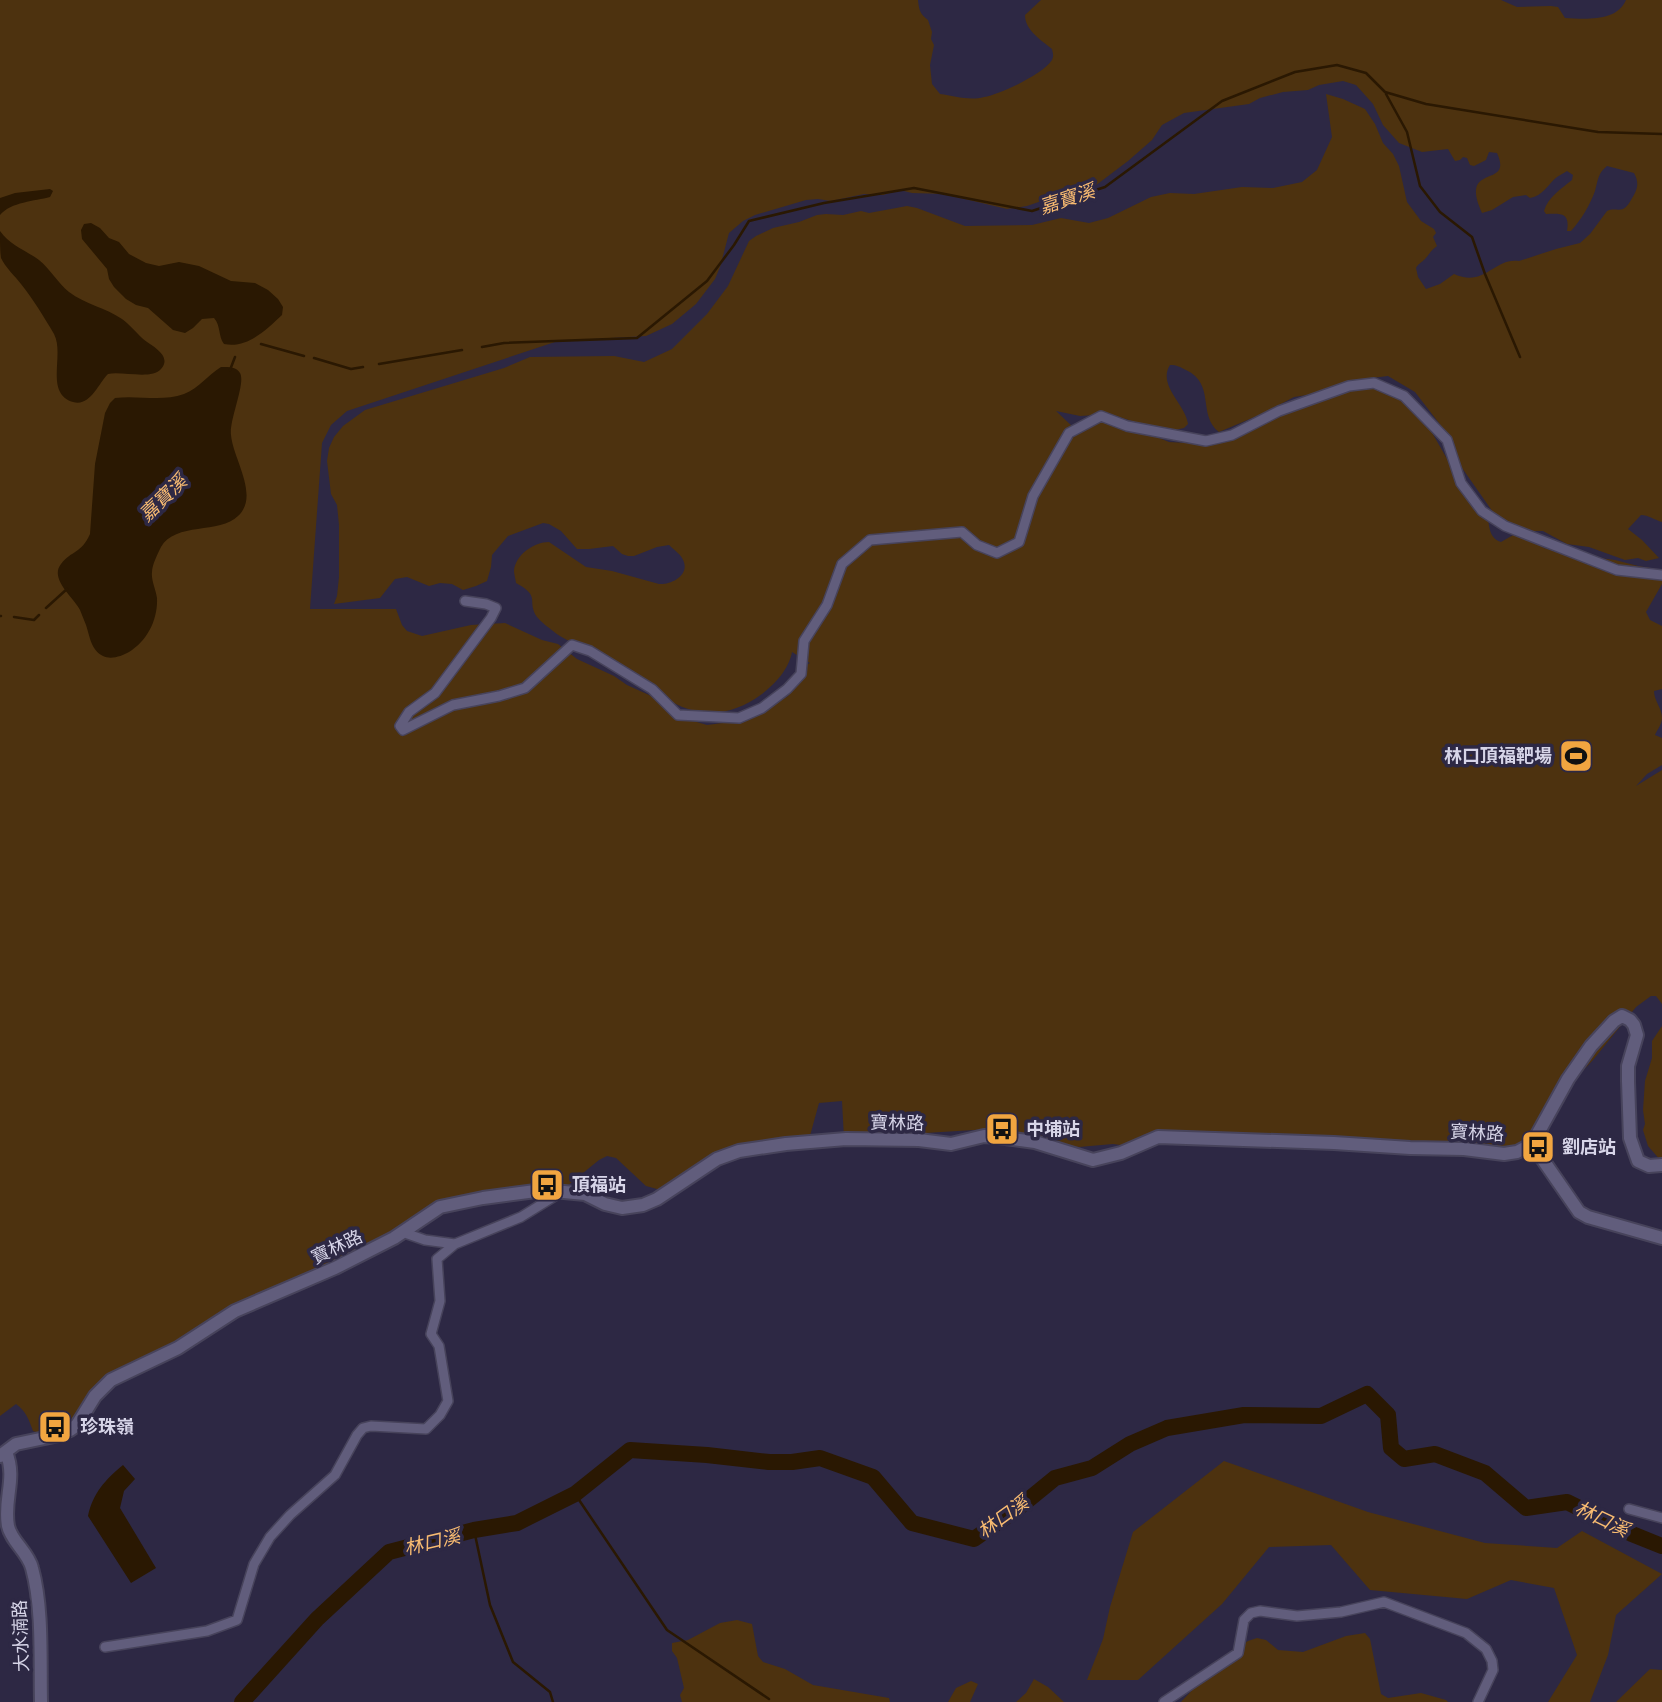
<svg xmlns="http://www.w3.org/2000/svg" width="1662" height="1702" viewBox="0 0 1662 1702" font-family="Arial,'Noto Sans TC',sans-serif">
  <style>
    .green { fill: #4d320f; fill-rule: evenodd }
    .water { fill: #2a1802 }
    .lines { fill: none; stroke-linecap: round; stroke-linejoin: round }
    .stream { stroke: #2a1802; stroke-width: 2.5 }
    .river { stroke: #2a1802; stroke-width: 16 }
    .street-casing { stroke: #47435b; stroke-width: 12 }
    .secondary-casing { stroke: #47435b; stroke-width: 16 }
    .street { stroke: #615d7c; stroke-width: 9 }
    .secondary { stroke: #615d7c; stroke-width: 12 }
    .labels { text-anchor: middle; dominant-baseline: central; stroke-width: 7; stroke-linejoin: round; paint-order: stroke }
    .poi-label { font-size: 18px; font-weight: bold; fill: #d7d5e8; stroke: #2d2844; text-anchor: start }
    .street-label { font-size: 18px; fill: #d7d5e8; stroke: #2d2844 }
    .water-label { font-size: 19px; font-style: italic; fill: #f8bb71; stroke: #2d2844 }
  </style>
  <rect width="100%" height="100%" fill="#2d2844"/>
  <path class="green" d="M0,0h918c1,10 2,14 10,20l4,12 -1,7 3,6 -4,20 2,19 8,10c14,2 30,7 44,3 17,-3 59,-23 68,-37 2,-5 1,-6 0,-11 -11,-9 -27,-19 -27,-34l16,-15h460l16,7 34,-1 7,1 7,11c20,1 52,4 61,-18h36v522c-7,-2 -14,-7 -21,-7l-13,14 14,11 17,18 -13,3 -8,-3 -13,2 -36,-13 -22,-3 -24,-13h-10l-30,-11 -8,-5 -35,-50 -6,-18 -12,-20 -27,-35 -27,-16 -25,3 -25,6 -12,7 -32,5 -30,16 -45,19c-22,-17 -3,-48 -33,-62 -6,-3 -9,-5 -16,-5 -13,20 16,40 18,59l-4,4 -18,4 -56,-18 -30,2 -24,-5 18,17 33,-8 45,15 17,7 35,2 66,-27 78,-27 32,-4 39,24 31,54 35,45c6,13 1,28 16,33l14,-8 8,1 21,13 16,5 55,7 23,6 24,4v14l-16,28 4,8 12,6v63l-8,2c0,10 8,17 8,27 0,6 -5,12 -7,17l7,3v27l-15,9 -11,12 26,-16v234l-6,-8h-5l-15,11 -43,53 -17,18 -14,22 -43,49 -44,2 -241,-18h-83l-8,2 -14,9 -8,1 -8,-1 -34,3 -41,-5 -31,-11 -17,-2 -146,9 -2,-37 -23,2 -11,40 -41,4 -32,13 -16,2 -51,30 -22,-6 -30,-28 -9,-2 -8,4 -32,26 -122,22 -311,158 -54,51 -14,8 -24,9 -9,-3c-4,-11 -7,-20 -17,-27l-16,12zM1343,81l13,4 17,19 10,21 16,18 23,9 26,-3 7,12 5,-1 3,-3 4,1 3,7 4,1 12,-6 3,-8 8,1c17,37 -39,8 -15,60l10,-3 21,-13 13,-2 4,3c13,-2 17,-13 27,-21 3,-2 7,-4 10,-6l6,4 -1,5c-11,9 -24,17 -28,31l2,3c16,-1 24,-1 21,17h4c10,-11 19,-26 24,-40 3,-11 3,-18 12,-25l27,7c6,11 3,17 -3,27 -2,3 -4,7 -8,9 -5,2 -10,-1 -16,2l-17,23 -10,9 -24,6 -37,12c-25,-4 -34,27 -65,13l-14,10 -14,5 -8,-12 -2,-9c3,-5 5,-5 9,-9 4,-4 5,-8 12,-13l-4,-9 3,-4 -2,-4 -13,-8 -14,-19 -8,-36 -6,-12 -10,-11 -8,-19 -10,-15 -22,-10 -17,-5 6,43 -15,33 -15,12 -29,6 -31,-1 -48,7 -24,-1 -19,4 -43,21 -19,5 -28,-5 -29,7 -67,1 -48,-18 -10,-2 -38,7 -8,-2 -18,4 -17,-1 -9,1 -18,7 -26,6 -17,8 -7,5 -21,45 -21,28 -35,35 -28,13 -30,-6 -84,1 -26,11 -139,42 -22,16 -9,11 -5,11 -2,13 4,33 6,11 2,20v52l-2,19 -3,8 46,-6 15,-19 12,-2 22,9 11,-3 12,1 11,6 13,-4 11,-5 4,-14 1,-12 16,-19 35,-13 6,1 12,7 16,18h12l24,-3 9,8 6,2h6l23,-9 12,-2c4,4 11,9 13,13 10,16 -10,27 -23,26l-47,-13 -26,-4 -37,-25c-15,0 -34,13 -35,29 0,3 2,10 2,12 26,14 10,18 21,34 4,5 11,10 16,14 8,7 19,11 28,16 16,8 32,16 48,24 16,9 28,22 43,31 31,17 62,13 90,-8 13,-10 27,-25 30,-42l18,11 -7,4 -5,15 -10,14 -26,17 -24,8 -31,4 -24,-7 -34,-23 -22,-10 -13,-9 -37,-17 -19,-15 -16,-4 -37,-17 -34,2 -49,11 -15,-5 -5,-6 -6,-16h-86l12,-166 9,-18 16,-14 211,-70 88,-5 26,-12 24,-20 19,-25 5,-12 9,-34 14,-12 12,-6 51,-15 12,-1 13,2 33,-7 19,1 17,-5 12,3 32,1 63,15 20,-3 20,-7 32,-4 12,-6 37,-28 24,-21 10,-15 22,-12 65,-9 11,-6 23,-6 25,-2 11,-5z
    M1662,1026v136l-14,-16 -5,-16 2,-6 -2,-14 2,-29 7,-23v-17z
    M1224,1461l144,51 117,31 72,5 25,-17 80,43 -46,41 -8,40 -18,47h-42l29,-47 -23,-67 -43,-8 -44,19 -97,-9 -39,-45 -62,2 -47,57 -84,76h-51l16,-41 7,-32 23,-75z
    M737,1620l15,4 6,32 5,6 22,7 28,16 76,13 1,4h-208l-2,-7 4,-7 -7,-30 -5,-7v-8l16,-3 32,-17z
    M1365,1633l5,6 11,55 7,4 33,-5 25,7 2,2h-267l44,-47 23,-14 9,-3 9,2 12,10 25,2 43,-16z
    M1650,1669l12,1v32h-46z
    M1034,1679l14,8 16,15h-48l10,-9z
    M971,1681l7,3 -8,18h-22l8,-14z"/>
  <path class="water" d="M50,189l3,2 -3,6c-15,4 -39,5 -50,18v-17l15,-5z
    M91,223l9,5 9,10 10,4 10,12 17,9 13,3 20,-4 20,4 32,15 24,2 13,7 10,9 5,8 -1,8c-16,15 -35,34 -58,29 -6,-8 -3,-18 -10,-26l-12,1 -9,9 -8,5 -12,-3 -25,-22 -12,-3 -10,-6 -12,-12 -5,-8 -2,-10 -25,-30 -1,-9 3,-6z
    M0,231c10,14 25,19 39,29 11,9 19,23 30,32 16,12 37,16 53,27 7,5 14,13 20,19 9,8 31,17 19,31 -9,11 -39,2 -53,5 -10,10 -18,33 -35,28 -29,-9 -8,-47 -19,-68 -10,-17 -21,-35 -33,-50 -6,-8 -16,-17 -20,-26 -1,-7 -1,-19 -1,-27z
    M221,367c6,0 15,-1 19,6 6,10 -11,47 -9,62 2,24 29,61 7,81 -18,18 -63,6 -77,31 -3,6 -9,18 -9,25 -1,8 4,18 5,26 1,22 -10,43 -28,54 -7,4 -18,8 -26,4 -12,-6 -13,-19 -17,-31 -2,-5 -4,-10 -6,-15 -6,-12 -31,-31 -19,-46 11,-14 20,-10 29,-30l5,-70 10,-51 5,-10 5,-5c23,-3 47,4 69,-4 15,-6 24,-19 37,-27z
    M123,1465l12,14 -11,12 -4,17 36,60 -25,15 -43,-67c5,-23 17,-36 35,-51z"/>
  <g class="lines">
    <path class="stream" d="M1386,94l21,38 13,54 20,26 32,25 13,37 35,83
      M261,344l43,12
      M482,347l22,-4 133,-5 70,-57 27,-36 15,-24 75,-18 90,-15 118,23 73,-24 117,-86 73,-29 42,-7 29,8 19,19 41,12 172,28 64,2
      M314,358l37,11 12,-2
      M379,364l83,-14
      M230,370l5,-13
      M46,608l21,-19
      M0,616h1
      M14,617l20,3 5,-5
      M575,1494l92,136 102,69
      M474,1530l16,75 23,57 37,30 3,10"/>
    <path class="river" d="M242,1702l75,-83 72,-67 85,-22 43,-7 58,-29 55,-44 77,5 62,7h23l28,-4 53,19 39,46 62,16 43,-30 38,-31 37,-10 38,-24 37,-16 77,-13 77,1 46,-22 21,21 3,33 13,11 31,-5 50,19 41,35 41,-6 65,32 30,12"/>
    <defs>
      <path id="street" d="M465,601l21,3 10,4 -5,10 -56,75 -26,19 -9,14 3,4 50,-25 46,-9 26,-8 47,-43 18,6 62,38 26,26 61,3 23,-10 25,-19 14,-15 3,-33 23,-36 15,-41 28,-24 92,-8 15,13 20,8 22,-11 14,-46 36,-63 32,-17 26,10 79,15 26,-6 47,-24 70,-25 25,-3 30,13 43,44 14,43 21,28 23,15 112,44 45,5
        M402,1232l23,8 30,4
        M1629,1509l33,9
        M105,1647l102,-16 30,-11 17,-56 16,-27 20,-22 45,-40 22,-40 6,-7 8,-2 55,3 14,-14 8,-14 -9,-55 -8,-12 9,-33 -3,-42 18,-15 66,-27 42,-26
        M1164,1702l74,-49 6,-33 7,-7 9,-2 37,5 44,-4 43,-10 82,31 20,16 6,12 1,9 -15,32"/>
      <path id="secondary" d="M1532,1144l47,68 9,5 74,21
        M6,1452c11,27 -3,47 2,74 3,15 20,26 24,42 11,40 8,91 9,134
        M0,1456l16,-12 43,-9 11,-5 7,-5 18,-29 16,-16 67,-32 57,-37 100,-43 59,-30 46,-31 43,-9 60,-8 42,4 20,10 17,4 21,-3 14,-6 60,-40 22,-8 47,-7 60,-5 73,1 32,4 33,-8 14,1 37,5 58,18 28,-7 37,-16 176,6 76,5 54,1 40,5 13,-2 15,-8 36,-65 23,-33 23,-25 8,-5 8,4 4,5 3,10 -9,31v15l2,57 8,23 11,5 13,-1"/>
    </defs>
    <use href="#street" class="street-casing"/>
    <use href="#secondary" class="secondary-casing"/>
    <use href="#street" class="street"/>
    <use href="#secondary" class="secondary"/>
  </g>
  <defs>
    <symbol id="stadium-square" viewBox="-11 -11 22 22"><rect x="-9" y="-9" width="18" height="18" rx="4" fill="#f1a540" stroke="#2d2844"/><path d="M0-5a6.5 5 0 1 0 0 10a6.5 5 0 1 0 0-10ZM-3.5-1.8h7v3.6h-7Z" fill="#111"/></symbol>
    <symbol id="bus-square" viewBox="-11 -11 22 22"><rect x="-9" y="-9" width="18" height="18" rx="4" fill="#f1a540" stroke="#2d2844"/><path d="M-5-6H5V4H4V6H2V4H-2V6H-4V4H-5ZM-3.5-4V0h7V-4ZM-3.5 1.2v1.5H-2V1.2ZM2 1.2v1.5H3.5V1.2Z" fill="#111"/></symbol>
  </defs>
  <g fill-rule="evenodd">
    <use href="#stadium-square" x="1557" y="737" width="38" height="38"/>
    <use href="#bus-square" x="983" y="1110" width="38" height="38"/>
    <use href="#bus-square" x="1519" y="1128" width="38" height="38"/>
    <use href="#bus-square" x="528" y="1166" width="38" height="38"/>
    <use href="#bus-square" x="36" y="1408" width="38" height="38"/>
  </g>
  <g class="labels">
    <g class="poi-label">
      <text x="1552" y="756" text-anchor="end">林口頂福靶場</text>
      <text x="1026" y="1129">中埔站</text>
      <text x="1562" y="1147">劉店站</text>
      <text x="572" y="1185">頂福站</text>
      <text x="80" y="1427">珍珠嶺</text>
    </g>
    <g class="street-label">
      <text transform="translate(897 1123) rotate(1)">寶林路</text>
      <text transform="translate(1477 1133) rotate(3)">寶林路</text>
      <text transform="translate(337 1247) rotate(-26)">寶林路</text>
      <text transform="translate(21 1636) rotate(-92)">大水湳路</text>
    </g>
    <g class="water-label">
      <text transform="translate(1067 199) rotate(-18)">嘉寶溪</text>
      <text transform="translate(163 498) rotate(-44)">嘉寶溪</text>
      <text transform="translate(1003 1517) rotate(-36)">林口溪</text>
      <text transform="translate(1602 1519) rotate(25)">林口溪</text>
      <text transform="translate(432 1542) rotate(-13)">林口溪</text>
    </g>
  </g>
</svg>
